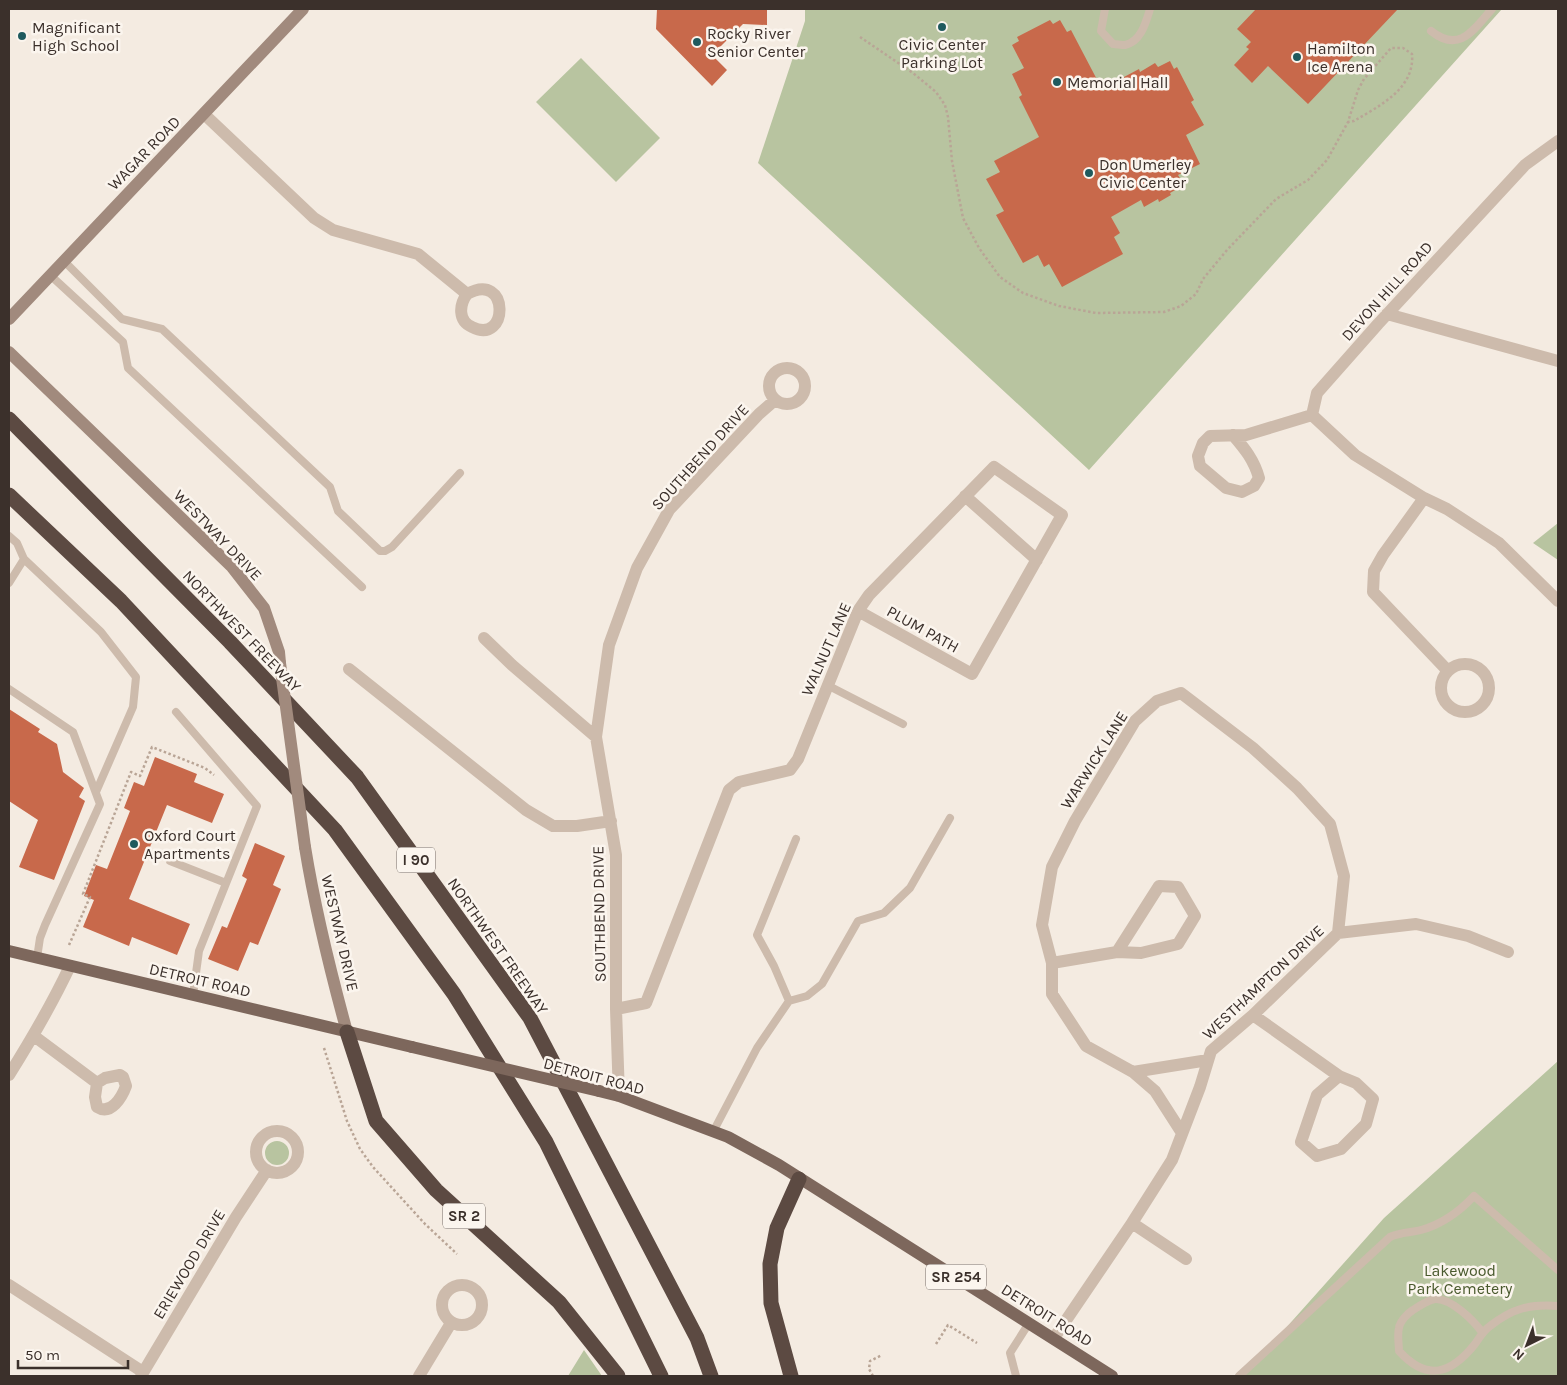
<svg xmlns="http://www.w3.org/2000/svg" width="1567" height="1385" viewBox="0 0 1567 1385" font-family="Karla,sans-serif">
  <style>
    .green { fill: #b8c4a0 }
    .building { fill: #c8694b }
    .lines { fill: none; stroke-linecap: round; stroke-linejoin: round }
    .path { stroke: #b9a596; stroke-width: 2.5; stroke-dasharray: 2.5 2.5; stroke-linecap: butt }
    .lane { stroke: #cdbbac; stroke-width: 8 }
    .street { stroke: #cdbbac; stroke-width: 12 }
    .secondary { stroke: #a18a7d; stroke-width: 12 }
    .primary { stroke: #7d675c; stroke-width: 12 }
    .highway { stroke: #5c4a42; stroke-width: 15 }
    .secondary-bridge { stroke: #a18a7d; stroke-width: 12 }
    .primary-bridge { stroke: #7d675c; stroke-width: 12 }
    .poi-dot { fill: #1f5a5e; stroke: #fbf5ee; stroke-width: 2 }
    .labels { text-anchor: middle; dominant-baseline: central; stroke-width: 5; stroke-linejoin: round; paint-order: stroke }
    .shield { fill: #fbf5ee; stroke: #756b66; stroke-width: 1 }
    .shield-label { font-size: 15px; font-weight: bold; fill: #3b302b }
    .poi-label { font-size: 16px; fill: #3b302b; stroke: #fbf5ee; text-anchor: start }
    .street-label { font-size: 16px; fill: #3b302b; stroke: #fbf5ee }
    .park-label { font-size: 16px; fill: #4a5a2e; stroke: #fbf5ee }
  </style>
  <rect width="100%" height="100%" fill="#f4ebe1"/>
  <path class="green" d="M805,9h697l-413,461 -331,-307 47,-142z
    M581,58l79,80 -44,44 -80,-80z
    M1558,523v37l-25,-17z
    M1558,1061v315h-315l141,-158z
    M265 1153a12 12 0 1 1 24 0a12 12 0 1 1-24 0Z
    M584,1350l18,26h-34z"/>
  <path class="building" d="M657,9h110v16l-24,-1 -31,31 15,15 -15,16 -56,-57z
    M1256,9h142l-90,95 -40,-38 -16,17 -18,-18 15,-16 -3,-2 5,-5 -14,-13z
    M1050,20l3,4 7,-4 7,12 4,-2 32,61 22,-11 -1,-3 15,-8 1,3 15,-9 3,4 12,-6 4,8 3,-2 17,33 -3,2 13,23 -18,10 14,29 -22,11 6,10 -14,8 1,2 -12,7 -1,-3 -14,8 -3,-7 -30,17 9,16 -6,4 9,17 -61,33 -13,-23 -5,3 -6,-12 -15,8 -27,-48 8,-4 -18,-32 14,-7 -6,-11 45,-24 -20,-40 3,-2 -10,-21 12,-6 -12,-23 7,-4 -2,-4z
    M9,709l31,20 -2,3 19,12 6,28 21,16 -5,9 6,4 -31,79 -35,-13 19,-47 -29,-19z
    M155,757l42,17 -3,8 30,12 -12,29 -45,-18 -38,94 61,25 -13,31 -45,-18 -3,9 -46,-19 11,-27 -10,-4 12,-31 11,4 23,-58 -6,-3 10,-26 10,4z
    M255,843l30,13 -12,29 8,4 -23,56 -8,-3 -12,29 -30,-12 14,-33 5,2 20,-49 -5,-3z"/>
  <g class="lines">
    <path class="path" d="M860,37l53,36 23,19 9,13 3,12 4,44 11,57 16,30 21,29 23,16 36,13 37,7 68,-1 17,-6 15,-12 7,-15 24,-29 49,-51 32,-19 19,-20 21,-38 10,-32 6,-11 27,-31h12l9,6c3,35 -33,52 -58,67l-6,1
      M69,945l21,-48 -7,-3 48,-122 9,4 12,-29 53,21 9,7
      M324,1048l23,73 13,28 13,18 52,57 32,30
      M936,1344l12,-19 29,18
      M873,1376l-4,-7 1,-8 12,-6"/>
    <path class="lane" d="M1105,9l-4,22 12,13c3,0 8,1 12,1 16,-3 21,-23 25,-36
      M1431,31c29,23 43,-2 61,-22
      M64,261l58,58 40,10 168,158 8,24 42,40h5l7,-4 68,-74
      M50,275l73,67 5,26 234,219
      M9,536l8,7 7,16 -15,24
      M24,559l77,73 35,45 -3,30 -37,85
      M827,685l76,39
      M9,689l64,43 27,72 -55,121 -5,13 -3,20
      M176,712l81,94 -58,145 -6,44
      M170,861l56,22
      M789,1001l-15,-35 -17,-31 39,-96
      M713,1132l44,-84 32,-47 18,-5 15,-12 36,-63 26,-8 26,-25 40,-70
      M1482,1332c-9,-12 -31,-34 -47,-33 -7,1 -16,7 -22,11 -5,3 -13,11 -14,18 -2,7 0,16 0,23 28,31 52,23 76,-7 5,-7 8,-13 15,-18 23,-18 40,-22 68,-20
      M1016,1376l-6,-23 19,-30
      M1239,1376l151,-139c11,-5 20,-4 31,-7 22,-6 38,-18 53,-34l84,74"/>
    <path class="street" d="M204,114l110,104 19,12 85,24 49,40c43,-24 42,52 5,33 -14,-6 -13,-22 -5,-33
      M1387,314l171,47
      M769 386a18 18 0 1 1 36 0a18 18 0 1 1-36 0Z
      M1312,415l5,-22 61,-69 147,-159 33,-24
      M1312,415l43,40 69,43 23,11 52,34 59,58
      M1233,435c12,14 21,25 26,43l-5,8 -12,6 -16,-4 -26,-22 -2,-10 5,-13 7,-7 36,-1 66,-20
      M965,496l72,64
      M1424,498l-41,57 -9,16 -1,21 75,79
      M484,638l28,27 84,72
      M1441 688a24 24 0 1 1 48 0a24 24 0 1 1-48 0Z
      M349,669l177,141 27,16h24l34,-5
      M1052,963l65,-11 42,-66 19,1 17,29 -17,28 -37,9 -24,-1
      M616,1009l30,-6 83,-213 10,-8 51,-12 8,-11 60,-148 11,-16 125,-128 68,48 -90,159 -114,-63
      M1253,1015l86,61 -22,19 -16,47 16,14 24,-7 25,-25 7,-25 -17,-16 -17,-7
      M34,1036l63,47
      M1208,1060l-75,12 -47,-26 -34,-52v-31l-10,-38 10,-58 23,-46 60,-100 22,-20 24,-8 72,55 44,40 33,36 14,52 -6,57
      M1133,1072l22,19 27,42
      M9,1075c22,-35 43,-71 61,-109
      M120,1075l3,2 3,9c-4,11 -15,30 -29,21l-2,-10 2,-14 8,-5z
      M619,1096l-3,-87v-154l-20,-118 13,-92 28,-77 32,-58 90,-96 16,-14
      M256 1152a21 21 0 1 1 42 0a21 21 0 1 1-42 0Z
      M1132,1223l54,36
      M442 1305a20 20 0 1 1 40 0a20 20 0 1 1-40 0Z
      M9,1285l134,87
      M1054,1338l78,-115 40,-63 28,-73 11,-36 42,-36 85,-82 78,-9 52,12 40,16
      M141,1376l95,-159 31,-47
      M419,1376l32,-53"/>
    <path class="secondary" d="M9,319l294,-310
      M9,352l223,215 32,41 15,44 1,11
      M305,847c10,62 25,123 42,185"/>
    <path class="primary" d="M9,951l403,96
      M599,1091l20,5 109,41 51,28 333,211"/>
    <path class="highway" d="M9,419l221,223 127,135 173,241 167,320 14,38
      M9,495l112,106 214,229 119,164 92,148 115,234
      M347,1032l29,89 60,69 123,112 59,74
      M791,1376l-20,-73 -1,-39 7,-36 22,-49"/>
    <path class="secondary-bridge" d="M280,663l25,184"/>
    <path class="primary-bridge" d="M412,1047l187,44"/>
  </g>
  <g class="poi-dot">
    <circle cx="942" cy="27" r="5"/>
    <circle cx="22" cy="36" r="5"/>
    <circle cx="697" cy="42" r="5"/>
    <circle cx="1297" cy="57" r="5"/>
    <circle cx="1057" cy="82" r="5"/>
    <circle cx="1089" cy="173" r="5"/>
    <circle cx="134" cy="844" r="5"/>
  </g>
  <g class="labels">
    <g class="shield">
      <rect x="397" y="847.5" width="38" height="25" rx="4"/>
      <rect x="443" y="1203.5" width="42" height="25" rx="4"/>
      <rect x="926" y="1264.5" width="60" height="25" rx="4"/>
    </g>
    <g class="shield-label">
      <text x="416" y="860">I 90</text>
      <text x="464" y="1216">SR 2</text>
      <text x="956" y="1277">SR 254</text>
    </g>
    <g class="poi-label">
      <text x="32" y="27">Magnificant<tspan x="32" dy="18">High School</tspan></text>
      <text x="707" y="33">Rocky River<tspan x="707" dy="18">Senior Center</tspan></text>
      <text x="942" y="44" text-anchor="middle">Civic Center<tspan x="942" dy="18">Parking Lot</tspan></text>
      <text x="1307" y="48">Hamilton<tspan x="1307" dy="18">Ice Arena</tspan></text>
      <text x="1067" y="82">Memorial Hall</text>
      <text x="1099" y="164">Don Umerley<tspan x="1099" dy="18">Civic Center</tspan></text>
      <text x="144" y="835">Oxford Court<tspan x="144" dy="18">Apartments</tspan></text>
    </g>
    <g class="street-label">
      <text transform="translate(144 153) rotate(-46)">WAGAR ROAD</text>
      <text transform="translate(1387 291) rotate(-48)">DEVON HILL ROAD</text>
      <text transform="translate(700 457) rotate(-48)">SOUTHBEND DRIVE</text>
      <text transform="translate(218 535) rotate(46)">WESTWAY DRIVE</text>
      <text transform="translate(923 629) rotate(29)">PLUM PATH</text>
      <text transform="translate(242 631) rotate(46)">NORTHWEST FREEWAY</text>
      <text transform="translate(826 649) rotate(-66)">WALNUT LANE</text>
      <text transform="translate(1094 760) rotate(-58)">WARWICK LANE</text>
      <text transform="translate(599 914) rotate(-91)">SOUTHBEND DRIVE</text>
      <text transform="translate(340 933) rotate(77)">WESTWAY DRIVE</text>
      <text transform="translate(498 946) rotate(55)">NORTHWEST FREEWAY</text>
      <text transform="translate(200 980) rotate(13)">DETROIT ROAD</text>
      <text transform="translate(1263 982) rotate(-43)">WESTHAMPTON DRIVE</text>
      <text transform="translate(594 1076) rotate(15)">DETROIT ROAD</text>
      <text transform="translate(189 1264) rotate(-59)">ERIEWOOD DRIVE</text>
      <text transform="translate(1047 1315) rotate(32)">DETROIT ROAD</text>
    </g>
    <g class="park-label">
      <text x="1460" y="1270">Lakewood<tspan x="1460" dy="18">Park Cemetery</tspan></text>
    </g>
  </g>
  <rect width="1567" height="1385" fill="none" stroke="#3b302b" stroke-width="20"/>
  <g transform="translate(1527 1345) rotate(222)" stroke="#fbf5ee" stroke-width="4" paint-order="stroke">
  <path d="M0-4L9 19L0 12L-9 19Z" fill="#3b302b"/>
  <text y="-8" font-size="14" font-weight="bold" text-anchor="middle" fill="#3b302b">N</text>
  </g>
  <path d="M18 1360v8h110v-8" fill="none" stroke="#3b302b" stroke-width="2.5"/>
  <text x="25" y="1360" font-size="15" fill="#3b302b" stroke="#fbf5ee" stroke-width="4" paint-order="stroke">50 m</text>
</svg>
